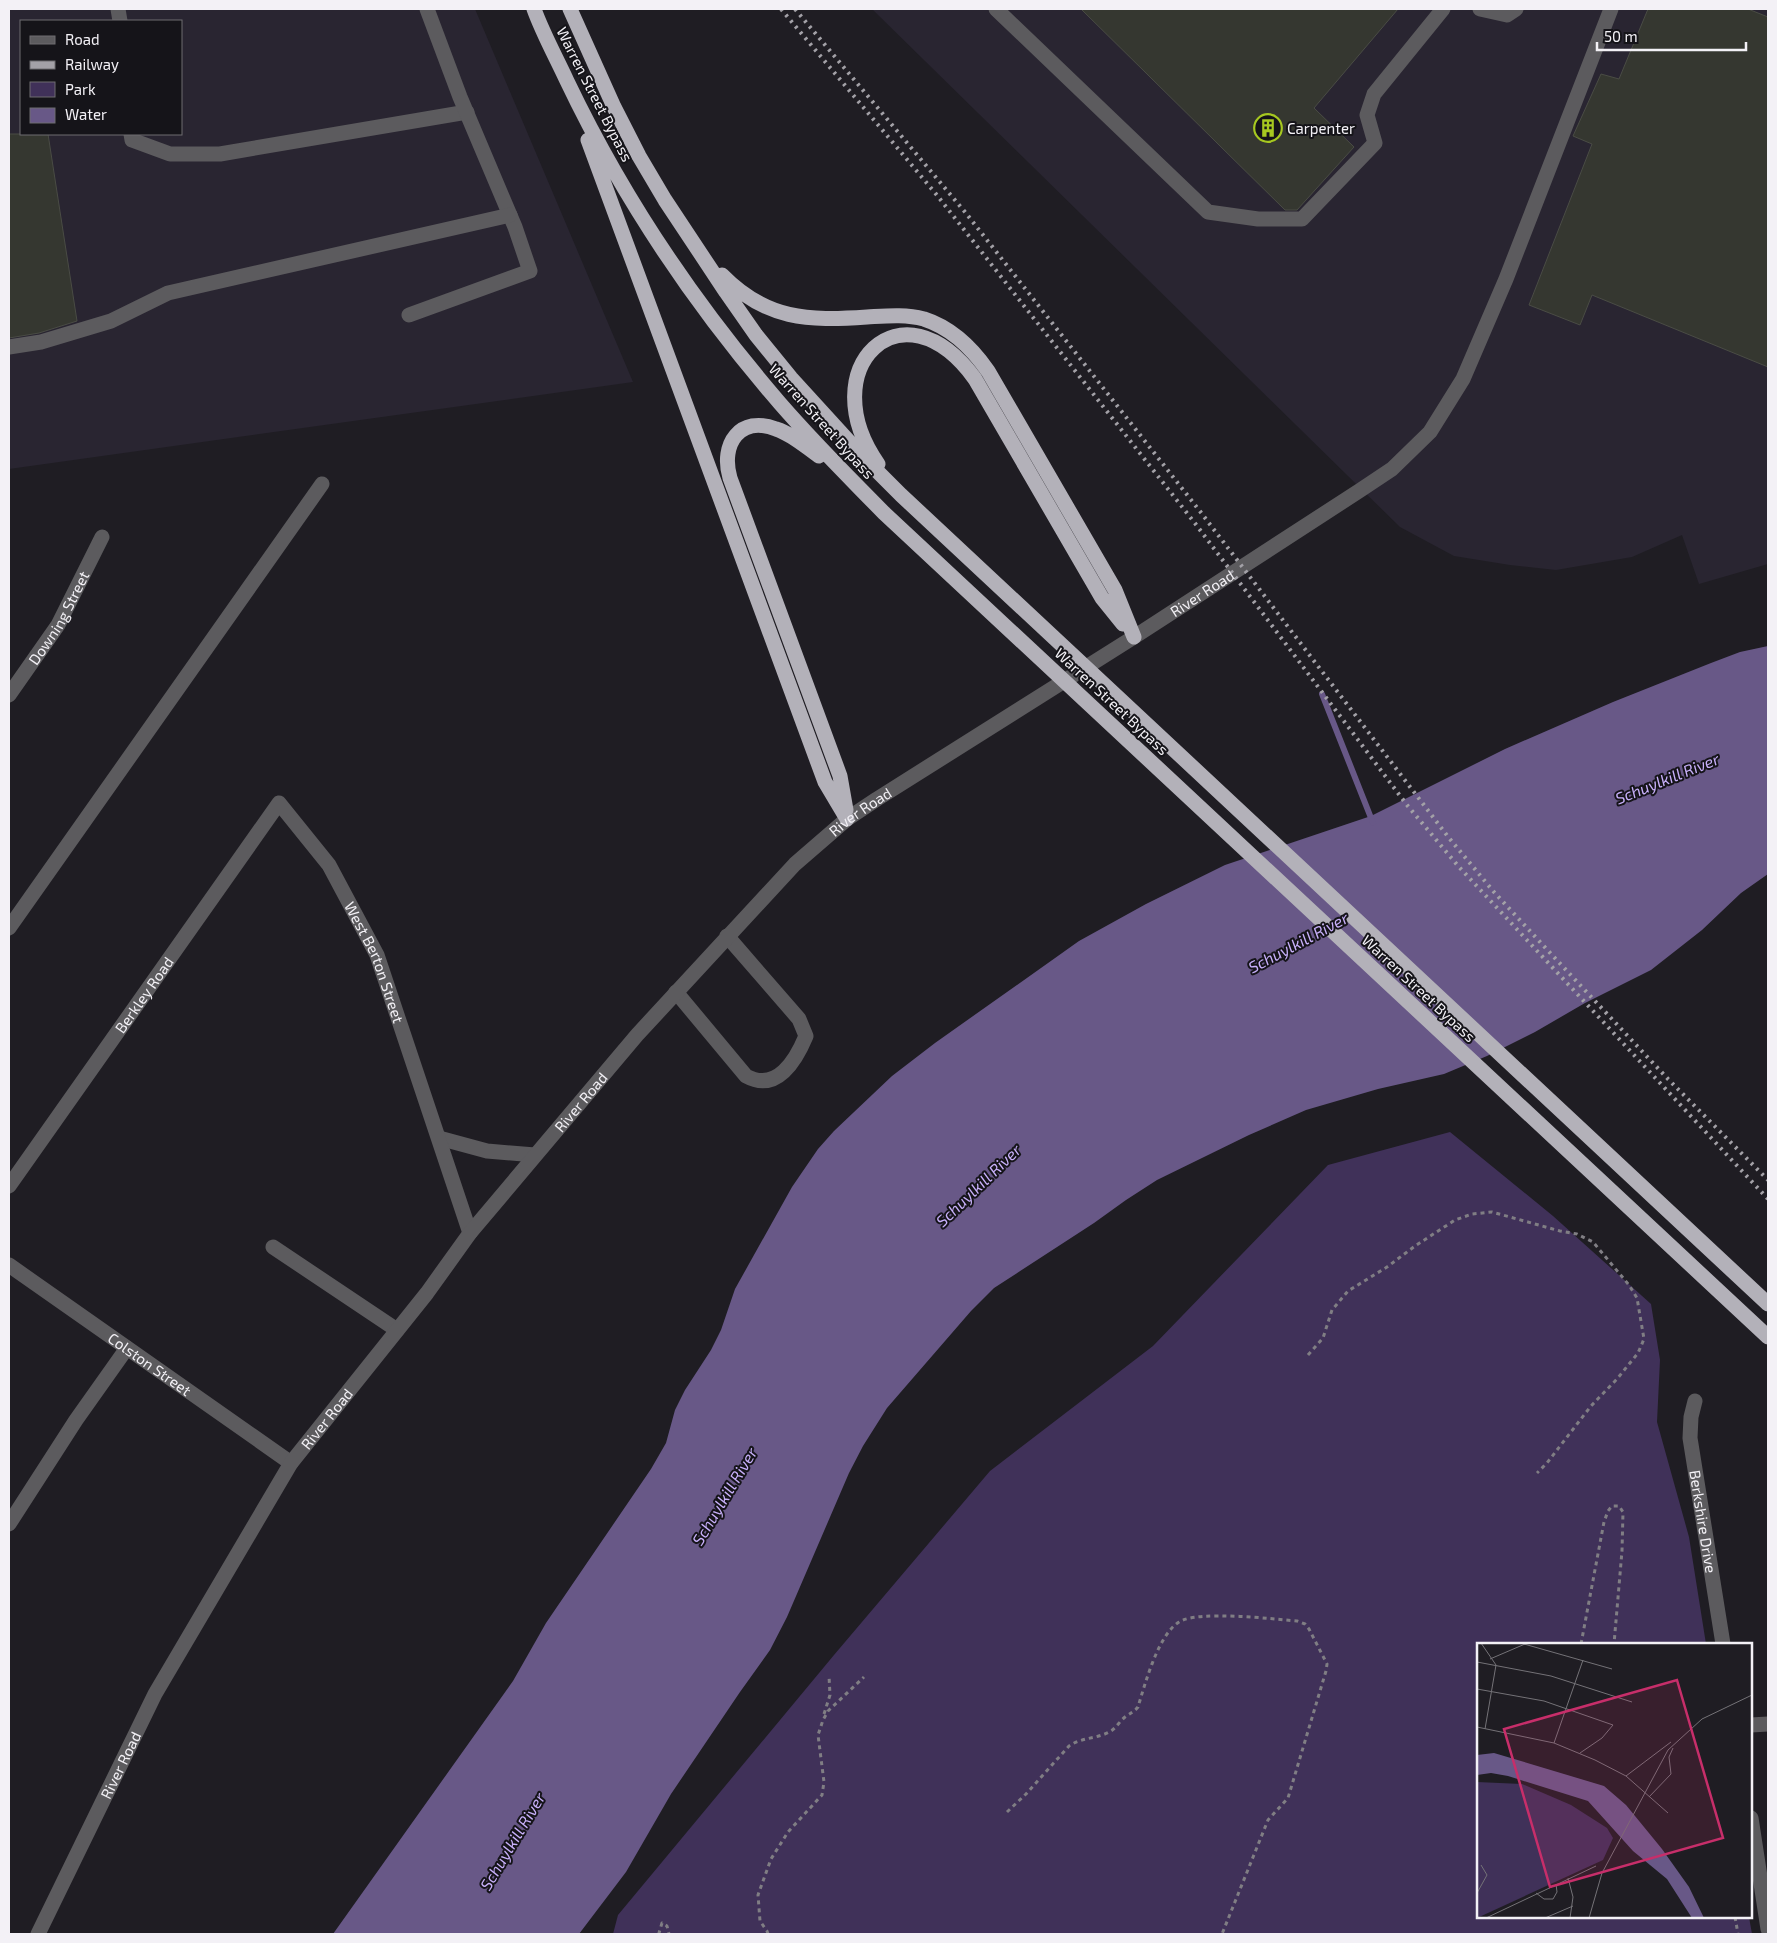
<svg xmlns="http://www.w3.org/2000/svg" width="1777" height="1943" viewBox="0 0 1777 1943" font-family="'Exo 2',sans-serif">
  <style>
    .built { fill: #292531; fill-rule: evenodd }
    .green { fill: #403159 }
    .water { fill: #685887 }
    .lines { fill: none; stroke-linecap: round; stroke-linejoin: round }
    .stream { stroke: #685887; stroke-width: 6 }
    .building { fill: #353730; stroke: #4a4c45 }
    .path { stroke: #807e84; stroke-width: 3; stroke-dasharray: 4 4; stroke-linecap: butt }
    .minor { stroke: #5c5b5e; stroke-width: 15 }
    .highway { stroke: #b3b1b9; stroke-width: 15 }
    .rail { stroke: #a3a1a7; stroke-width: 4; stroke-dasharray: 2.5 5; stroke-linecap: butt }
    .labels { text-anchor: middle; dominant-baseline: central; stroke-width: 4; stroke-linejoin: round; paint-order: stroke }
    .street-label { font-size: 15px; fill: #f3f1f6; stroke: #151419 }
    .poi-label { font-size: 15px; fill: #f3f1f6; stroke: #151419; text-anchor: start }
    .water-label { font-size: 16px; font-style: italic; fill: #c8b0fa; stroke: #151419 }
    .inset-road { fill: none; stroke: #747277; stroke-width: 1 }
    .view { fill: #c72e6a; fill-opacity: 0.15; stroke: #c72e6a; stroke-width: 2.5 }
    .inset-edge { fill: none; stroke: #f3f1f6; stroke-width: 2.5 }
  </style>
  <rect width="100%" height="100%" fill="#1f1d23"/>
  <path class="built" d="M9,9h466l158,373 -624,87zM21,21h160v113h-160z
    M872,9h896v555l-69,20 -17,-49 -50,22 -76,13 -46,-5 -56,-9 -54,-29z"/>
  <path class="green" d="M1450,1132l103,84 98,88 9,56 -3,62 32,115 17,107h-228v273h271l3,17h-1139l5,-19 216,-260 156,-184 163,-125 175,-181z"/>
  <path class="water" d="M1768,646v228l-27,19 -39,37 -51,40 -66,33 -50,29 -48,24 -43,18 -66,15 -72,21 -57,25 -92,45 -31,20 -32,23 -100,65 -23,23 -84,97 -24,38 -14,27 -62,144 -17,33 -30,42 -69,102 -45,78 -47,62h-246l180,-253 33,-58 105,-154 15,-26 9,-33 10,-20 26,-40 10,-20 14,-41 57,-102 26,-38 16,-18 58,-55 43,-33 144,-102 67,-37 79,-39 146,-49 134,-67 108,-47 98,-39 29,-11z"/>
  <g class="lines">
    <path class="stream" d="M1322,694l51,129"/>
  </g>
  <path class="building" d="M1081,9h317l-84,99 40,39 -57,63h-12z
    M1648,9h100l20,8v350l-176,-72 -12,30 -51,-20 63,-161 -19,-8 28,-62 18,5z
    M9,134h39l29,187 -38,12 -30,5z"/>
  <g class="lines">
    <path class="path" d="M1308,1355l15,-17 9,-28 16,-19 39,-24 28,-21 40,-26 17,-6 20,-2 68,19 17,3 16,8 36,43 8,13 7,41 -6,14 -21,26 -26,27 -44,57 -10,10
      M1581,1644l23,-122 4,-11 4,-5h7l4,6 -1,39 -8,93
      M824,1714l6,-19 -1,-19
      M1007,1812l19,-18 43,-48c13,-9 29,-7 42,-15 5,-3 9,-10 14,-14 5,-4 9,-5 13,-10 7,-23 20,-72 41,-85 18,-12 94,-3 118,-1l8,3 4,5 18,35 -1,7 -38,127 -20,22 -46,114
      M1735,1917l3,17
      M660,1934l-1,-1 3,-10 5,3 2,8
      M768,1934l-1,-3 -7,-10 -2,-26 13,-36 17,-27 34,-37 2,-13 -6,-47 5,-15 5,-9 36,-34"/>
    <g class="minor">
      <path d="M118,9l2,12"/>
      <path d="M996,9l212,203 50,7h44l73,-76 -8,-28 7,-21 69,-85"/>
      <path d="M1480,9l27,6 9,-6"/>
      <path d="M131,134l1,6 38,14h50l247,-42"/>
      <path d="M409,315l121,-44 -15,-44 -55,-130 -33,-88"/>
      <path d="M9,347l32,-5 70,-21 57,-28 342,-78"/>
      <path id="s1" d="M9,695l49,-70 44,-88"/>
      <path d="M9,928l313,-444"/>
      <path d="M676,992l70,84c31,17 50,-16 60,-40l-7,-17 -72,-83"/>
      <path d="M439,1138l48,13 48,4"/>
      <path id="s2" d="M9,1186l270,-383 50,62 48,90 93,278"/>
      <path d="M273,1247l124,83"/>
      <path id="s3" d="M9,1265l282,198"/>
      <path id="s4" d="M1695,1401l-4,16 -1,21 33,206"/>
      <path d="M9,1524l67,-104 51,-72"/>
      <path d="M1751,1725l17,-1"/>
      <path d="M1751,1818l17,111"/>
      <path id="s5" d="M38,1934l117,-240 136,-231 136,-170 43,-60 167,-198 158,-171 52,-45 30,-20 257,-162 225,-146 33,-22 38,-37 33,-53 43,-100 105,-270"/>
    </g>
    <path class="highway" d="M534,9c9,25 22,48 33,72 54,113 124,218 205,313 35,42 74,80 112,119l884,824
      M570,9l44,98 25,49 26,44 61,92 30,43 35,43 73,80 37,37 867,809
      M588,140l237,642 22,37
      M722,275c44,45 86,46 145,42 19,-1 38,-3 57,2 28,9 48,29 64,52l127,219 19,47
      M819,456c-13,-9 -27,-22 -43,-27 -36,-14 -56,15 -46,49l110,298 6,34
      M878,464c-67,-95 24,-186 97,-85l127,219 21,26"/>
    <path class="rail" d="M781,9l155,185 258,328 213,283 52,62 309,332
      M795,9l170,203 234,298 250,328 45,54 58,63 116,124 100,101"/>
  </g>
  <defs>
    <symbol id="building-ring" viewBox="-11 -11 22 22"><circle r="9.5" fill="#151419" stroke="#a6c820" stroke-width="1.5"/><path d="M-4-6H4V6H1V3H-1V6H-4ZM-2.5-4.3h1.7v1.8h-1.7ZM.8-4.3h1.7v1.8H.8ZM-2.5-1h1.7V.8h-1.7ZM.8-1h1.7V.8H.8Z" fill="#a6c820"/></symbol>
  </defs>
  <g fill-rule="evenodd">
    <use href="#building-ring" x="1252" y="112" width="32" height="32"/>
  </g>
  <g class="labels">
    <g class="street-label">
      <text transform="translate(595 94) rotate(63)">Warren Street Bypass</text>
      <text transform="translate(822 421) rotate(48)">Warren Street Bypass</text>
      <text stroke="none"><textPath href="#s5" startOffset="1808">River Road</textPath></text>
      <text stroke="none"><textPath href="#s1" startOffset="92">Downing Street</textPath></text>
      <text transform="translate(1112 701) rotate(43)">Warren Street Bypass</text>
      <text stroke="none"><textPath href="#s5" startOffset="1402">River Road</textPath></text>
      <text stroke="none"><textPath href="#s2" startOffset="656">West Berton Street</textPath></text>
      <text transform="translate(1419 988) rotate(43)">Warren Street Bypass</text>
      <text stroke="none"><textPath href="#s2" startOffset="234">Berkley Road</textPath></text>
      <text stroke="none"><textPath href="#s5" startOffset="998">River Road</textPath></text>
      <text stroke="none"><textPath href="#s3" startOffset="172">Colston Street</textPath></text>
      <text stroke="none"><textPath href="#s5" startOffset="592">River Road</textPath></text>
      <text stroke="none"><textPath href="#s4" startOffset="122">Berkshire Drive</textPath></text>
      <text stroke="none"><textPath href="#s5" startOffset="188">River Road</textPath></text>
    </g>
    <g class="poi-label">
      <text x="1287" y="128">Carpenter</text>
    </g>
    <g class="water-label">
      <text transform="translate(1667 778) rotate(-22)">Schuylkill River</text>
      <text transform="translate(1298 942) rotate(-28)">Schuylkill River</text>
      <text transform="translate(978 1185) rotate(-44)">Schuylkill River</text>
      <text transform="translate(724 1496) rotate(-59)">Schuylkill River</text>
      <text transform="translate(512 1841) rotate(-59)">Schuylkill River</text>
    </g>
  </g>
  <g transform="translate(1477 1643)">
    <rect width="275" height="275" fill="#1f1d23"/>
    <path d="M0,139l45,2 49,21 36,23 6,10 -10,22 -126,58z" fill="#403159"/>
    <path d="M17,110l110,33 22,19 36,44 27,38 15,31h-12l-25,-39 -34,-28 -45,-50 -80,-25 -17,-3 -14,2v-20z" fill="#685887"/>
    <path class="inset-road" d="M4,0l15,22 -11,64M47,1l88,25M13,16l35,-15M0,19l74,14 81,26M0,46l67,12 69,24 -11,13 -22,15M0,84l77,16 41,17 31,16 42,37M77,100l29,-83M149,133l45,-34M172,154l22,-23 -2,-17 4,-9M91,235l5,19 -3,21M0,250l10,-18 -6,-10M59,250l8,6h9l4,-7 -1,-8M9,275l110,-52M68,275l28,-12M112,275l13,-45 66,-123 34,-31 50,-24"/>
    <path class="view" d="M200,37l46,158 -173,49 -46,-158z"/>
    <rect width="275" height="275" class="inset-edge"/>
  </g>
  <rect width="1777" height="1943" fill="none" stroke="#f3f1f6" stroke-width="20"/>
  <rect x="20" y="20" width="162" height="115" fill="#151419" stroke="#6e6c71"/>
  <rect x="30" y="36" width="25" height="8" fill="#5c5b5e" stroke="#6e6c71"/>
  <text x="65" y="45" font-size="15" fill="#f3f1f6">Road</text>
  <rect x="30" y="61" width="25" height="8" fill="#a3a1a7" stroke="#6e6c71"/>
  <text x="65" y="70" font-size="15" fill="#f3f1f6">Railway</text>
  <rect x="30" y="82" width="25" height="15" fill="#403159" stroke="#6e6c71"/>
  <text x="65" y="95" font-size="15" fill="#f3f1f6">Park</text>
  <rect x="30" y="108" width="25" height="15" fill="#685887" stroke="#6e6c71"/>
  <text x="65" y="120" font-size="15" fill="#f3f1f6">Water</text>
  <path d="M1597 42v8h149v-8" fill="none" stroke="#f3f1f6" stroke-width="2.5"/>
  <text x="1604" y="42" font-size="15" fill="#f3f1f6" stroke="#151419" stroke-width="4" paint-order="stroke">50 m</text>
</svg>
